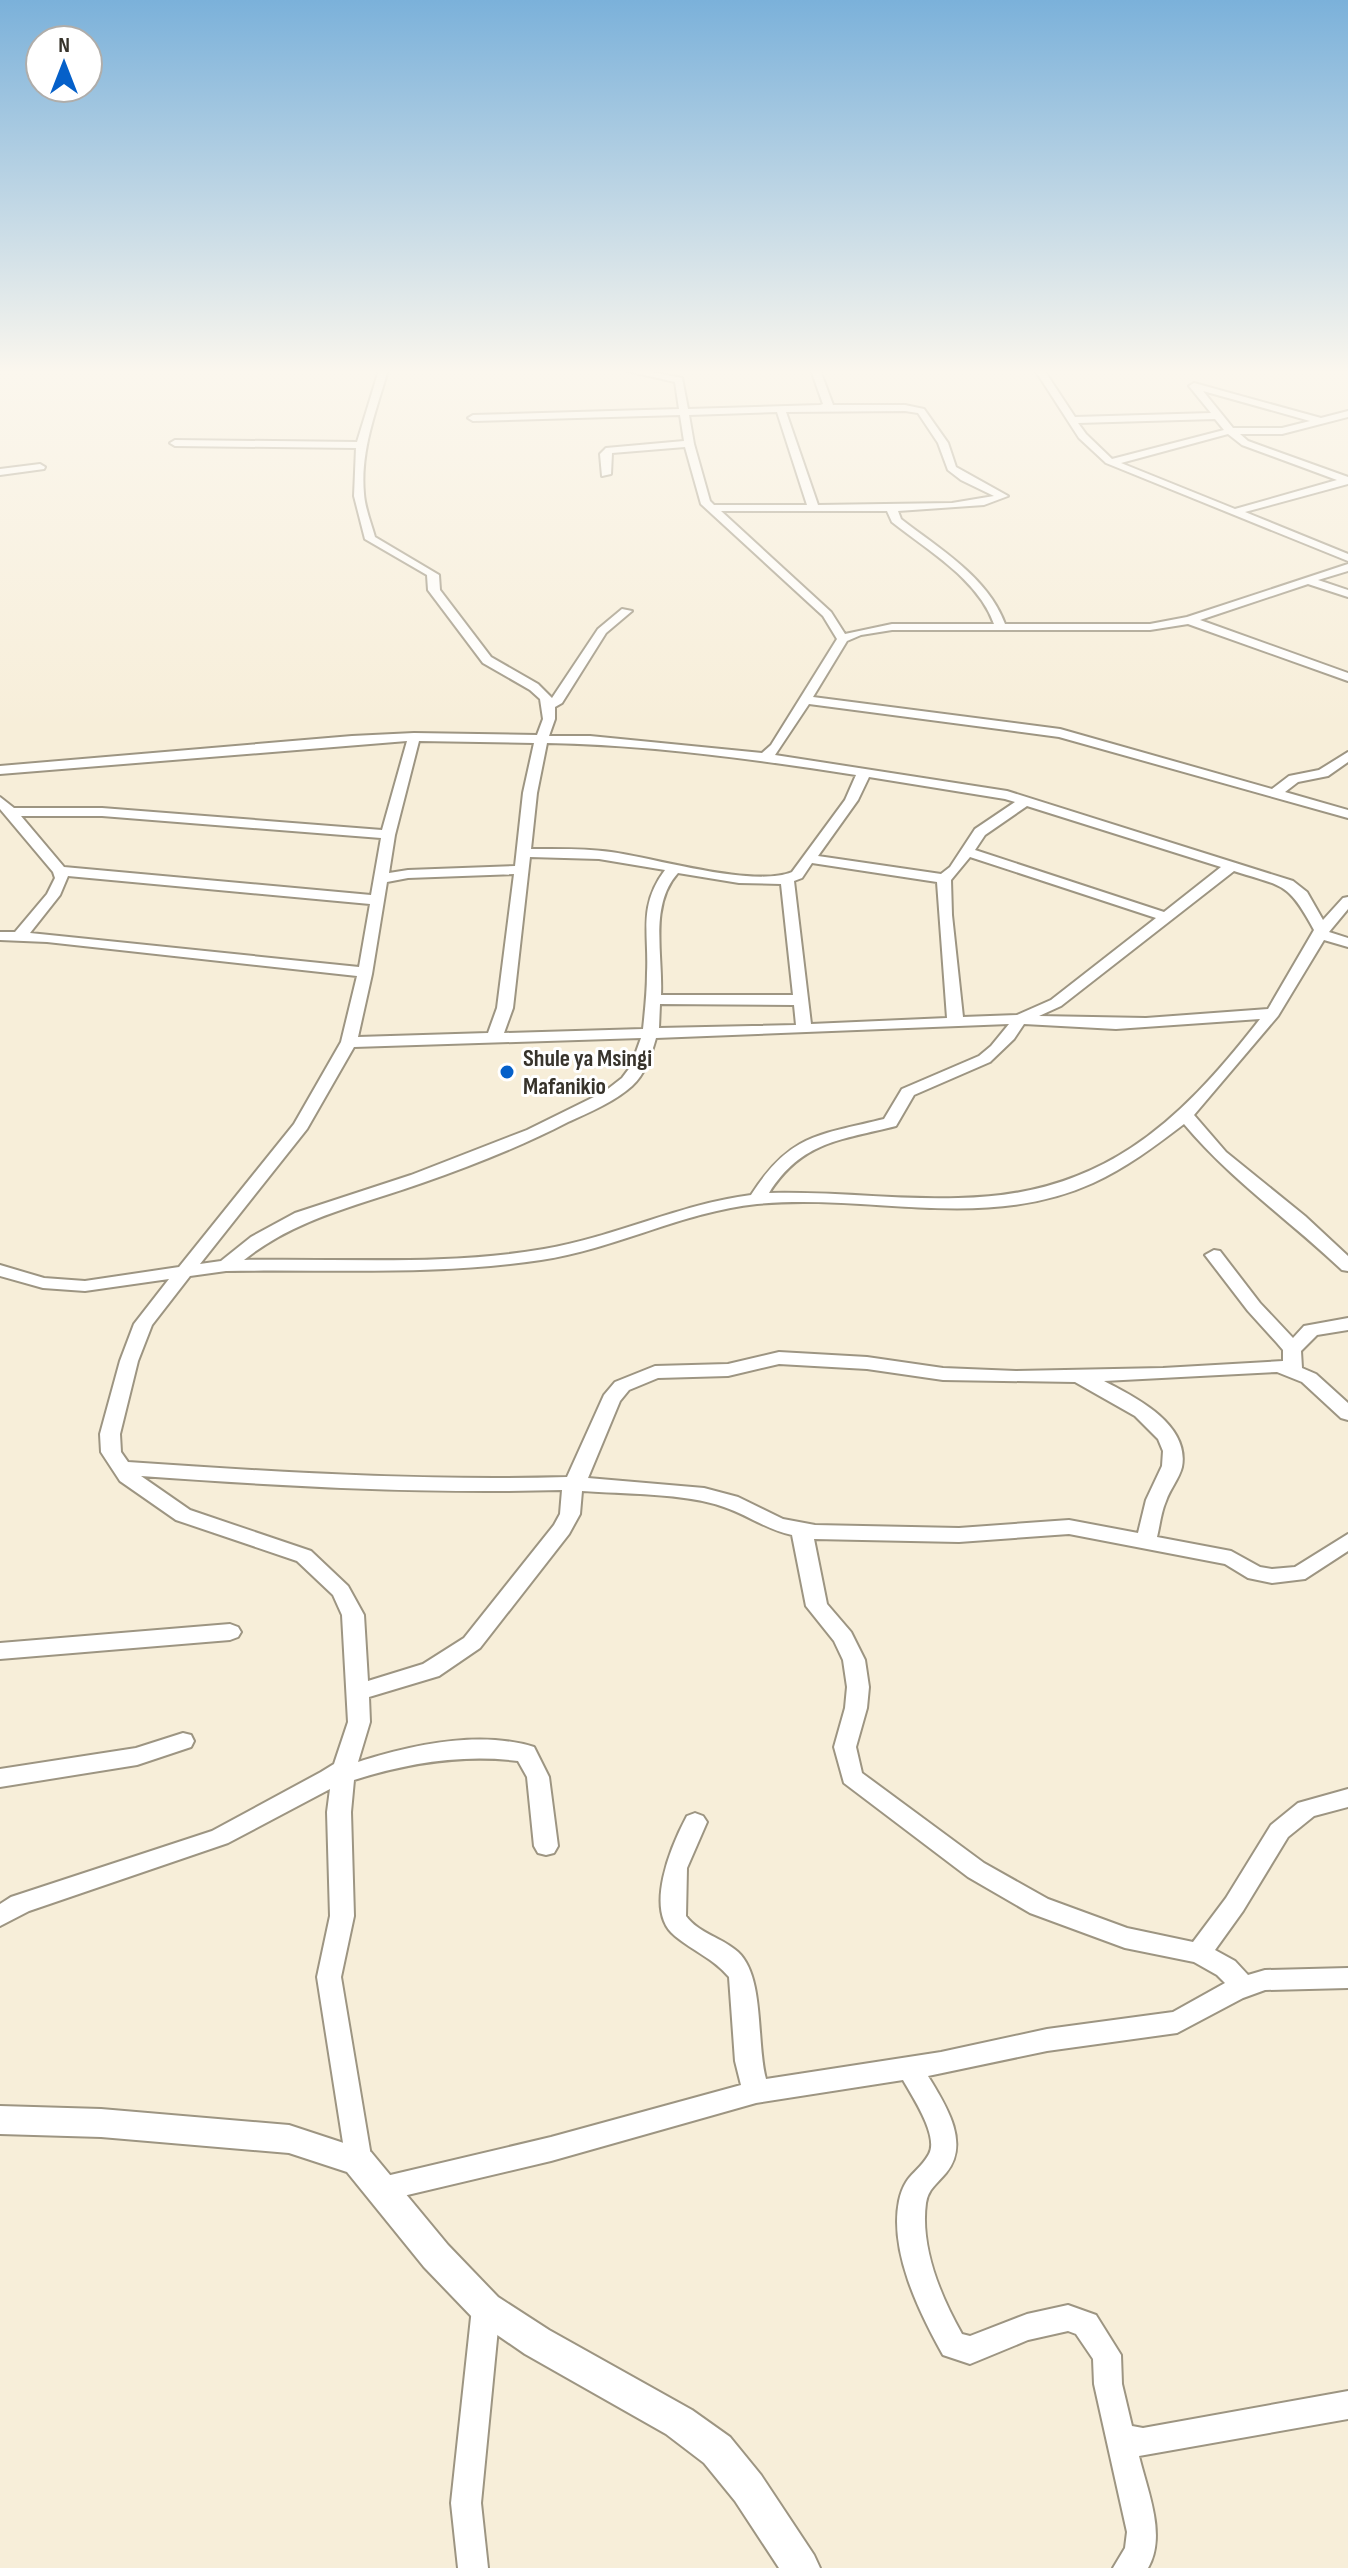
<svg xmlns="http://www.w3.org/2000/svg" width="1348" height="2568" viewBox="0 0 1348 2568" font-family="'Sofia Sans Condensed',sans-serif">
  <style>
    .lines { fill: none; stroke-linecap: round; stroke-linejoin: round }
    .minor-casing { stroke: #9d9582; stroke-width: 4 }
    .tertiary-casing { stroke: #9d9582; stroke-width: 4 }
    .minor { fill: #fff; fill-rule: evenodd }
    .tertiary { fill: #fff; fill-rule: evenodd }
    .poi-dot { fill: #0560c9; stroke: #fff; stroke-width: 3 }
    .labels { text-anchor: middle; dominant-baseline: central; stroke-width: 6; stroke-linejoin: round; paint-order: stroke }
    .poi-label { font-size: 24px; font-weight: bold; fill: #37332b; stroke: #fff; text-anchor: start }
  </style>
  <rect width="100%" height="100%" fill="#f7eed9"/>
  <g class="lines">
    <defs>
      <path id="minor" d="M379,370h9c-12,41 -28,81 -24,124 1,14 7,29 11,43l64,38 1,15 51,67 47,27 14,14 46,-69 24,-20 10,2 -26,22 -44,70 -7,4v12l-6,17h41l172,17 9,-8 66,-106 -14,-23 -122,-112 -16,-57 -73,6 -1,21 -9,2 -2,-22 6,-6 78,-7 -4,-26 -207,6 -5,-3 5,-3 206,-6 -4,-27 -52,-12h17l42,8 6,31 132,-4 3,-1 -12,-34h9l13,35h72l19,4 24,34 8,24 52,29 -24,9 -86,6 3,8c37,29 87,58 104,105h145l37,-7 161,-53v7l-30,9 30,10v7l-40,-13 -108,36 148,53v8l-160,-57 -38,6h-258l-31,5 -14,6 -34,56 247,32 212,60 17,-13 30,-6 29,-18v10l-20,14 -30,6 -13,10 63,18v8l-289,-81 -250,-33 -34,51 232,36 286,90 14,11 16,28 20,-22 5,-1v12l-19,23 19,6v9l-24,-7 -46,76 -84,99 32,37 79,64 43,40v15l-6,-1c-53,-50 -112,-91 -158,-146 -29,22 -58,44 -91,59 -107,49 -224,10 -336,21 -75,8 -142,45 -216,56 -104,16 -211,9 -315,11l-36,5 -38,49 -14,36 -18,73 1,18 7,10c146,10 292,19 439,15l37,-82 11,-13 40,-16 73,-2 51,-12 88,5 76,11 73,3 147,-3 120,-7v-11l-6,-7 -29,-32 -43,-56 9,-5 6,1 40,52 33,35 11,-12 44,-8v12l-31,5 -16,16 1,17 14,6 32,29v17l-7,-2 -39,-36 -25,-10 -173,9c31,16 86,43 78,86 -3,12 -12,22 -16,34 -5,11 -6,24 -9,36l74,14 29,16 12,2 23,-2 53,-33v17l-43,28 -33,4 -24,-5 -23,-14 -156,-30 -110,8 -145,-3 13,65 24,28 14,28 4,27 -2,21 -11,39 6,26 122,90 64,36 79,29 66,14 33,-44 45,-73 27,-22 50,-14v18l-34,9 -26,21 -45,74 -28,39 20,11 13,14 17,-5 83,-2v20l-83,2 -22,8 -66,35 -130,18 -119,25c17,28 43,67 18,97 -9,11 -18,16 -20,30 -6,44 15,94 36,131l8,2 57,-22 41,-9 28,10 25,40 1,29 10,42 11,2 205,-37v28l-209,37c8,34 28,79 9,112h-35l12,-20 2,-16 -33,-148 -1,-25 -17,-25 -8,-3 -40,9 -58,24 -27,-9c-24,-43 -54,-104 -44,-154 6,-28 19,-27 30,-47 10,-18 -17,-58 -26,-74l-147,23 -205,58 -169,40 -10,-3 -3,-9 3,-9 10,-3 169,-40 190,-52 -6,-24 -6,-84c-15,-18 -36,-26 -54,-41 -32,-25 -3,-92 12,-120l8,-3 8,3 4,6 -20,46 -1,48c12,17 37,22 52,36 27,25 18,91 28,127l175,-27 106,-23 126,-17 52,-29 -8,-8 -23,-13 -69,-14 -95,-35 -62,-36 -124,-94 -10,-36 11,-39 2,-21 -4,-27 -9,-19 -28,-35 -14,-71c-25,-5 -44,-20 -68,-28 -38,-14 -101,-13 -142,-16l-2,23 -11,20 -89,114 -41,28 -70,21 1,25 -12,40c53,-17 121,-32 176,-15l15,30 9,69 -4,7 -8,2 -8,-2 -4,-7 -7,-69 -9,-16c-56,-7 -110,2 -164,19l-3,32 3,104 -13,61 31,185 -4,8 -9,4 -9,-4 -4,-8 -29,-185 13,-61 -3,-104 3,-23 -102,54 -199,68 -29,15v-22l11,-7 201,-66 109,-59 13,-8 14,-42 -6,-107 -9,-20 -36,-34 -121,-41 -56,-39 -19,-29 -1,-18 20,-73 14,-37 35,-45 -84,12 -42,-3 -43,-12v-11l44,13 41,3 94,-14 115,-143 47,-82 16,-66 -310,-34 -47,-2v-8h15l32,-38 8,-16 -2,-6 -53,-63v-12l14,11h88l280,22 25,-89 -407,33v-8l352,-30 62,-3 123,2 6,-16 -3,-20 -10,-9 -47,-27 -55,-73 -1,-15 -62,-36 -11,-43 2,-48 -181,-2 -5,-3 5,-3 182,2zM905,411l13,2 20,30 10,27 13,10 33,16 -42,7 -134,2 -32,-93zM777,412l30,93h-93l-4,-4 -16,-57 -5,-29zM721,511h166l5,11c35,28 86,57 102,102h-102l-47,10 -14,-22zM419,741l115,2 -11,50 -8,73 -107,4 -19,3 6,-38zM547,743c103,2 207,16 309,32l-11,25 -53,72c-39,16 -137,-14 -181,-20 -27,-4 -54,-3 -80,-3l6,-56zM869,777l136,22 10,3 -40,27 -25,38 -9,7 -123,-18 40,-56zM1027,806l194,61 -57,45 -189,-62 10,-15zM21,816h81l279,22 -10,57 -307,-28zM530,857l69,2 66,11c-27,36 -16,63 -18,103 0,19 -2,37 -4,56l-139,4 9,-25zM970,857l186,61 -105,82 -34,15 -54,2 -11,-102 -1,-35zM812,863l125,19 10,136 -136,6 -17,-143 8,-3zM1234,871c50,16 54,11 80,59l-46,79 -122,9 -107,-2 22,-10zM678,873l61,10 42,1 12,111h-132c2,-40 -12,-90 17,-122zM514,874l-17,134 -9,25 -130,4 14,-63 15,-92 21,-4zM68,876l302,28 -11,63 -329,-34 30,-38zM660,1004l134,1 2,20 -137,3zM1260,1019c-83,107 -160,177 -302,179 -63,2 -126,-7 -189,-5 33,-52 72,-53 127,-67l18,-31 76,-33 24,-23 10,-15 92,5zM1009,1024l-18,22 -12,10 -77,33 -18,30c-65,16 -94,15 -133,76 -71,9 -136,42 -207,54 -98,17 -201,9 -300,11 52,-42 116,-55 178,-77 49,-17 100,-37 146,-61 22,-10 46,-20 64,-36 14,-13 19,-31 24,-48zM641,1038l-10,28 -9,12 -18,14 -77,38 -116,45 -116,38 -44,24 -30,24 -21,3 107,-135 47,-82zM779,1364l88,5 76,11 132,2 60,34 23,23 5,12 -1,15 -16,34 -8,33 -69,-13 -110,8 -144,-3 -32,-6 -45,-22 -34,-9 -116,-10 32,-77 9,-11 29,-12 70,-2zM141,1476c140,10 280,18 421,14l-2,24 -6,11 -90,113 -41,26 -55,17 -4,-66 -16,-29 -37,-35 -121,-41z
        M1035,370h9l31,47 136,-4 -22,-27 5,-3 127,35 27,-7v6l-66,17h-42l8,7 100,36v7l-103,28 103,42v7l-242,-98 -27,-25zM1203,391l107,30 -28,7h-49zM1215,419l9,11 -112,29 -26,-25 -8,-11zM1228,434l14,11 95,35 -102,29 -114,-46z
        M40,464l5,3 -1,2 -44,6v-6z
        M230,1624l8,3 3,5 -3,5 -8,3 -230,19v-16z
        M183,1733l8,2 3,6 -3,6 -54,18 -137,22v-18l136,-21z
        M486,2295l10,4 4,9 -19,195 7,65h-30l-7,-65 21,-195 4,-9z"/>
      <path id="tertiary" d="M0,2106l101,3 188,16 82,27 77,93 50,52 51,33 143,80 38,27 31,38 53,80 6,13h-41l-44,-67 -31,-38 -38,-29 -141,-80 -51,-35 -50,-52 -77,-95 -58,-19 -188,-16 -101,-3z"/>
    </defs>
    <use href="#minor" class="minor-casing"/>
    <use href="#tertiary" class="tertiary-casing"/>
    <use href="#minor" class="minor"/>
    <use href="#tertiary" class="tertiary"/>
  </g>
  <linearGradient id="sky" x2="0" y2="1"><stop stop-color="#7bb1da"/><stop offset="0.51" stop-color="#fbf7ee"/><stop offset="1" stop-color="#fbf7ee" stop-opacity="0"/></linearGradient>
  <rect width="1348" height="729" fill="url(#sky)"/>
  <circle class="poi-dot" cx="507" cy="1072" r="8"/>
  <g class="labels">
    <g class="poi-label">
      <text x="523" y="1058">Shule ya Msingi<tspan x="523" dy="28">Mafanikio</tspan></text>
    </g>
  </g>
  <g transform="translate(64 64)"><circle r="38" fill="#ffffff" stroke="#afadaa" stroke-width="2"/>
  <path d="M0-6L14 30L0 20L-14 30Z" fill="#0560c9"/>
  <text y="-12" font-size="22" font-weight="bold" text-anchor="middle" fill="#37332b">N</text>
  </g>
</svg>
